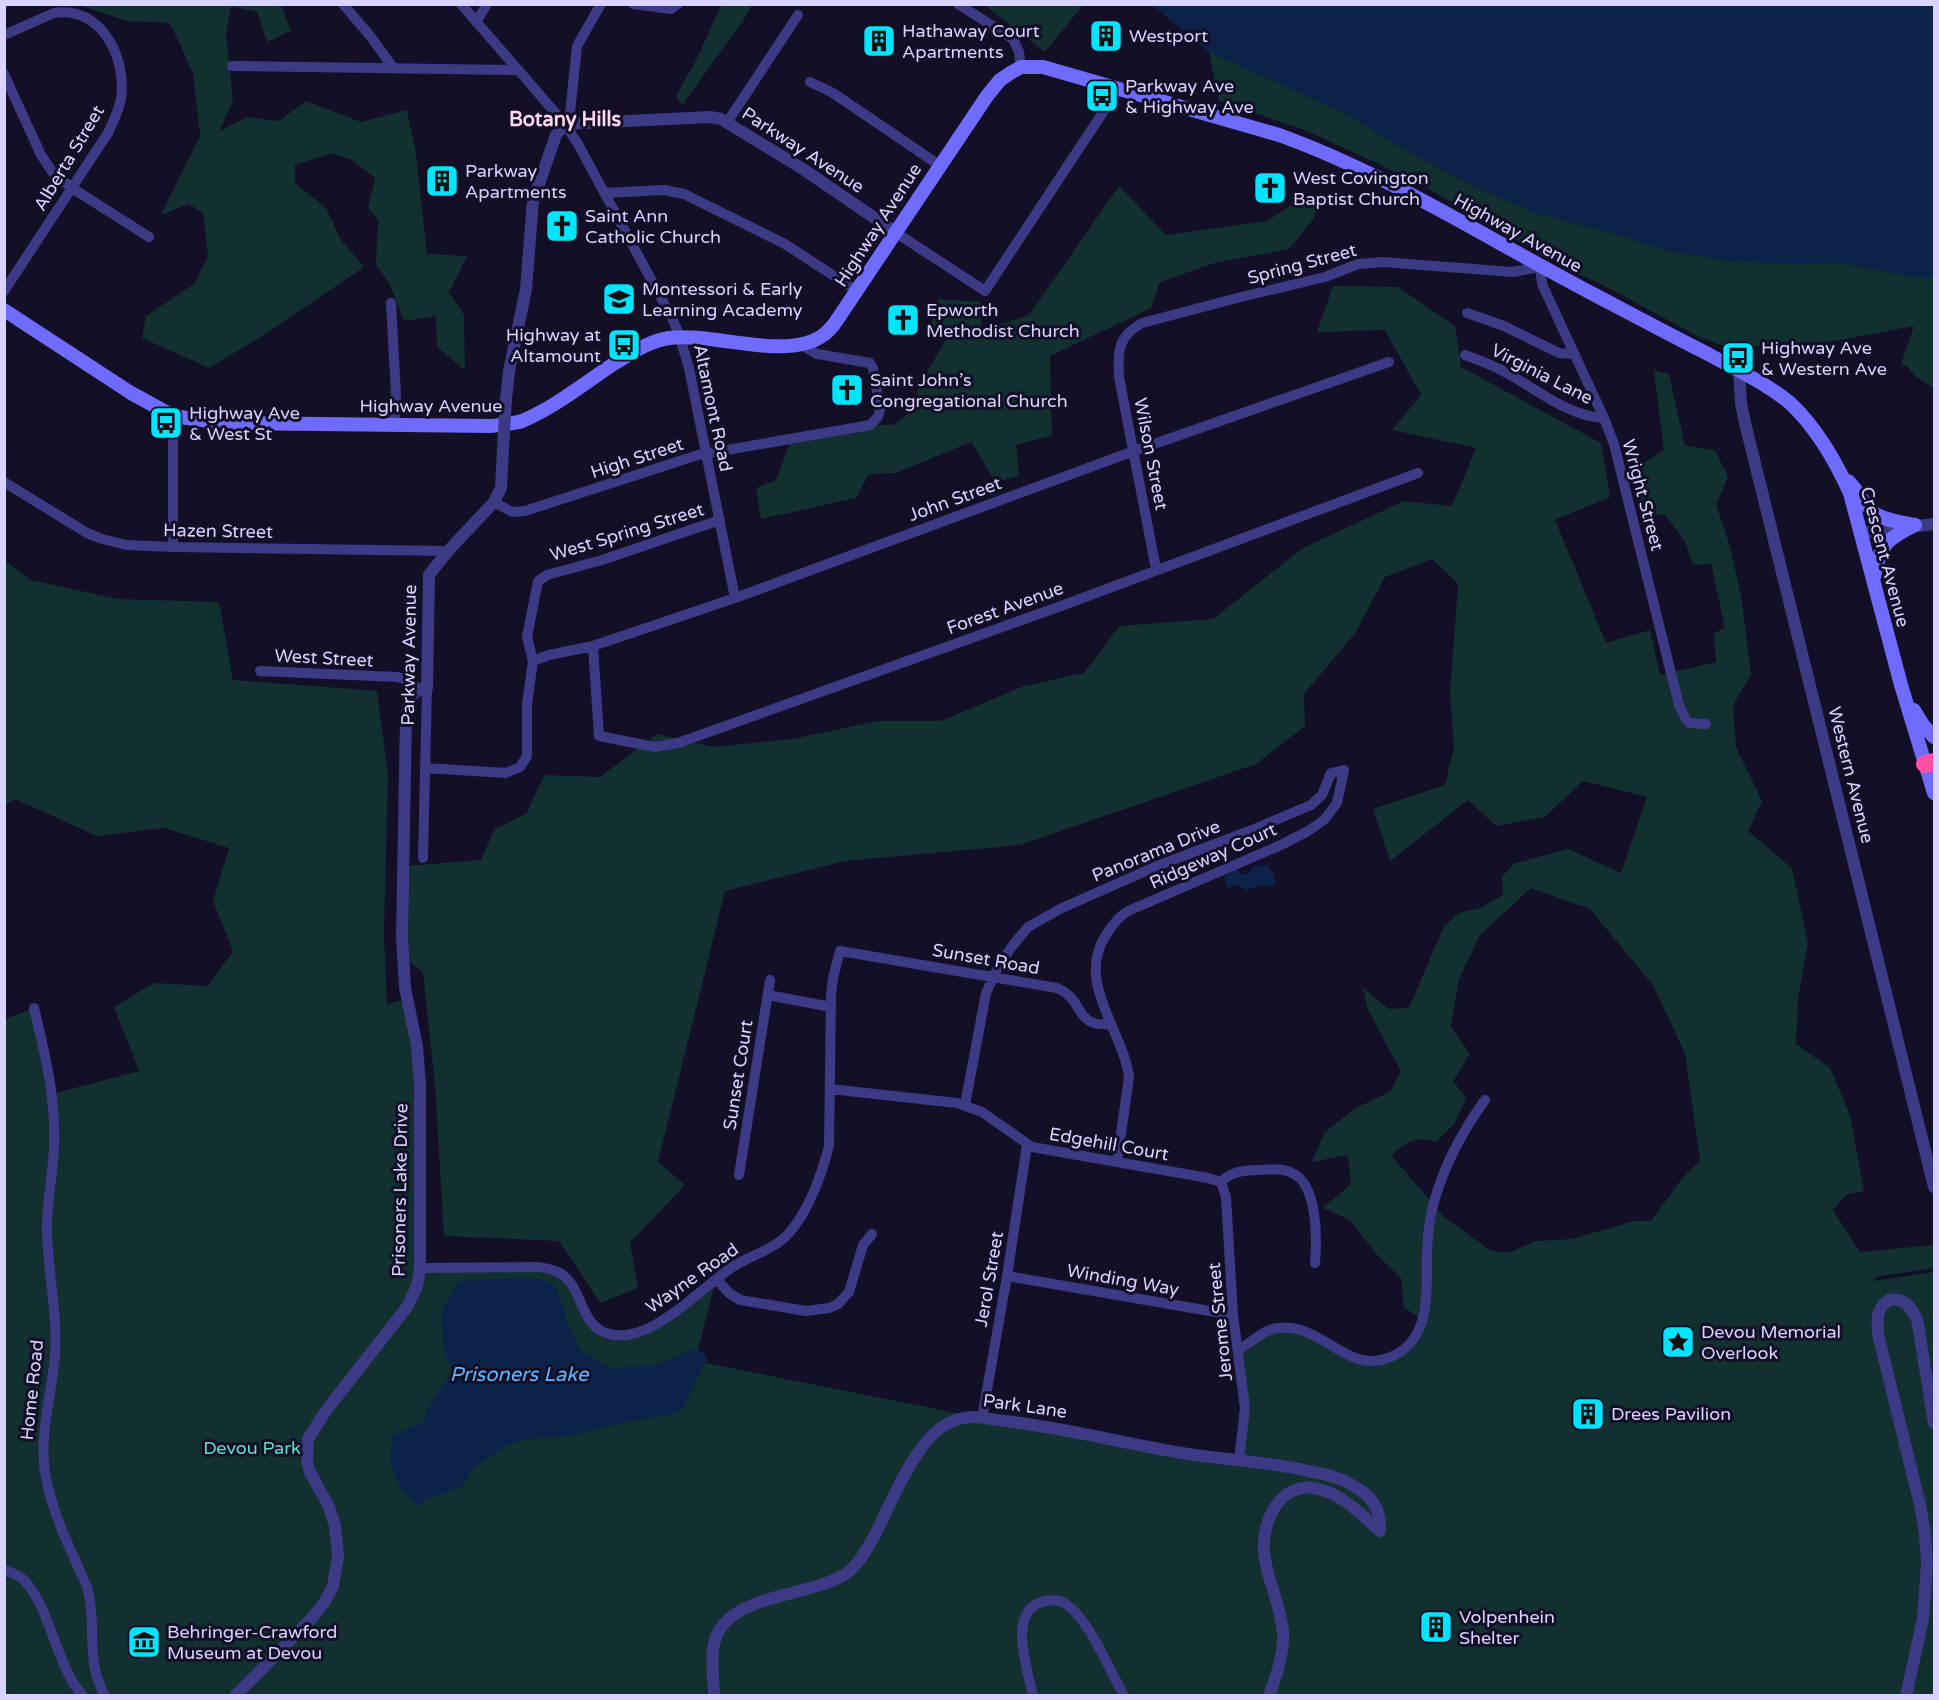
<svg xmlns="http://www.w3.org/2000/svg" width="1939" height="1700" viewBox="0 0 1939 1700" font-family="'Varela Round',sans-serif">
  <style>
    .green { fill: #12302f; fill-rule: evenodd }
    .water { fill: #0c2248 }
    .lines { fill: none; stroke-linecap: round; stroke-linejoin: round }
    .minor { stroke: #3d3a85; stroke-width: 10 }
    .tertiary { stroke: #3d3a85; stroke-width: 12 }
    .secondary { stroke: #6f6bff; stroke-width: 14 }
    .motorway { stroke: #ff4fa3; stroke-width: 18 }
    .tertiary-bridge { stroke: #3d3a85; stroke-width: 12 }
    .labels { text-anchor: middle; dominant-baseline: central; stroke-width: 6; stroke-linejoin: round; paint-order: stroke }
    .poi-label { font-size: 18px; fill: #d9d4ff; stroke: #130f26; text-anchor: start }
    .street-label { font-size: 18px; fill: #d9d4ff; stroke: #130f26 }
    .park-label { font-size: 18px; fill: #5fe0c0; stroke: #130f26 }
    .neighbourhood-label { font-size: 20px; font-weight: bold; fill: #ffd6f0; stroke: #130f26 }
    .water-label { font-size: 20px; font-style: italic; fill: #62b6ff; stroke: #130f26 }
  </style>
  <rect width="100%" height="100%" fill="#130f26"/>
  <path class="green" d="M722,4l30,1 -9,16 -61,84 -6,-9 20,-36z
    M79,5h202l10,26 -24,11 -10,-30 -26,-6 -5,28 7,66 -13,31 27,-14 32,4 27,-20 55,21 46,-12 9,43 11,101 40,2 -18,36 15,23 1,56 -28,-25 -1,-30 -32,5 -14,-36 -14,-21 2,-44 -10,-12 7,-30 -23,-18 -20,-7 -37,12v18l31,25 15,32 23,27 -100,68 -55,33 -67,-30 4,-22 48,-32 14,-27 -5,-44 -14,-9 -28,11 39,-80 -7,-62 -23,-50 -43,-2z
    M984,5h99l-38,47z
    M1209,52l138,62 51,32 70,37 67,30 74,19 56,18 55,10 71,4 50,-1 78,15h15v110l-20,-13 -6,-8 -7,-3 13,-38 -79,15 -106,7 -30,-11 -98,-53 -36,-16 -150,-87 -110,-51 -86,-29z
    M1119,186l47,49 101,-14 31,-20 24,-1 -10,21 -23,28 -74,14 -55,19 -9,26 -101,48 2,79 -36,10 3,30 -23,8 -25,-41 -75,31 -27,1 -13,24 -95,21 -5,-31 20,-8 15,-40 79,-15h23l21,-16 5,-24 28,-47 -16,-14 7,-25 42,3 2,28 47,-15z
    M1333,286l65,1 57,39 6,41 140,76 9,54 -55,23 51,123 44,-13 10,45 56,-13 -2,-29 11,-5 -14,-64 -18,1 -7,-21 -21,-30 -22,4 -9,-49 30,-19 -10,-80 15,4 16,72 30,4 13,27 -12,27 14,42 12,55 9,74 -18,30 3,42 26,54 -14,30 44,37 16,75 -10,55 -2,46 34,24 20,47 14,76 -17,3 -14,16 27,42 73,-7 1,23 -58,9 -3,4 61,-9v423h-1929v-676l29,-11 18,86 87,-23 -25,-64 40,-24 54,3 25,-35 -20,-50 16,-53 -65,-20 -67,8 -82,-37 -10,6 -1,-245 26,20 88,19 101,3 14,78 144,11 11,83 -4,160 3,70 20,-5 10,47 4,222 117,-1 23,7 36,54 42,4 77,-53 -18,71 8,6v7l276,55 256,42 6,-36 -5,-75 24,-16 31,-6 59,30 45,-2 25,-36 -19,-11 -3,-30 -23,-22 -28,-36 -27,-12 28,-24 -3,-29 -36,7 12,-29 30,-24 37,-18 10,-20 -33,-61 -5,-22 26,21 20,-1 34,-80 16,-15 21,-5 23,-13 -1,-18 11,-13 55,-15 53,24 26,-76 -64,-16 -38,36 -49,9 -28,-26 -78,61 -17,-52 72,-24 9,-38 -4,-53 8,-110 -26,-25 -47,18 -29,55 -52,62 1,32 -49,38 -236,81 -175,16 -120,30 -67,271 27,23 -55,58 8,45 -38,15 -41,-62 -115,-5 -9,-151 -12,-112 -15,-13 -1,-94 74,-6 13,-30 33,-17 17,-38 56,2 57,-43 57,13 78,-8 86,-18h63l83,-35 60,-13 35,-47 94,-7 90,-71 101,-47 48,5 24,-58 -84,-18 29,-35 -36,-65 -68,2zM1531,888l59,21 62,75 33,69 15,108 -17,16 -32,44h-17l-62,18 -36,2 -28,12 -18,-3 -46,-33 -53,-62c17,-13 23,-20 45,-13l18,-18 12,-26 -13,-17 17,-27 -19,-28 8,-46 20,-44z"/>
  <path class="water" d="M1152,5h782v273h-15l-78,-15 -50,1 -71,-4 -55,-10 -56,-18 -74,-19 -67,-30 -70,-37 -51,-32 -138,-62z
    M1268,865l6,10 1,10 -21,2 -8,4 -9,-7 -9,4 -4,-11 12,-9 5,6h8l4,-8z
    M524,1278l19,2 10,4 5,7 11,36 12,23 29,18 46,-3 33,-14 9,-1 8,6 -1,7 -22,46 -12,6 -50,8 -45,12 -45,4 -21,5 -37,24 -10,18 -38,14 -6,7 -18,-18 -11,-26 2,-28 32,-13 3,-13 26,-38 -9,-17 -3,-42 18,-31z"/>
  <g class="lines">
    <path class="minor" d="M343,4l28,33 23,32
      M461,4l104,120 13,20 95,176 7,18 9,30 46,230
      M633,4l38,5 7,-5
      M958,4l55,35 6,13 2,15
      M476,22l11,-18
      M4,35l50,-22c47,-8 73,45 67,85 -2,13 -8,24 -13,35l-104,158
      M232,66l284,4
      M4,74l37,81 12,18 19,15 77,49
      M810,82l23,11 106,72
      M728,121l70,-106
      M565,124l5,-11 7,-67 24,-42
      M605,193l59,-3 20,4 101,50 72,47
      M895,232l90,59 134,-203
      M391,303l5,92 -2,29
      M1467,313l37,13 55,27 15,1
      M1465,355c17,6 32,12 47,21 28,16 59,41 92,42
      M4,482l83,51 15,6 24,6 47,2 275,4
      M494,502l18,10 13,-1 173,-56 172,-30 8,-8 2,-7 -7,-42 -3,-5 -53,-9 -17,-10
      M173,547v-131
      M1156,569l-37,-192c-1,-26 -2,-40 23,-54l103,-27 80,-19 33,-13 25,-2 129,10 28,-5 2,17 62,134 10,26 65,261 6,13 4,5 17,1
      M593,646l6,90 56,11 23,-4 383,-137 357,-133
      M533,661l16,-6 44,-9 142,-48 399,-147 255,-89
      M260,671l137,6 11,3 10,9
      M425,768l81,5 14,-6 7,-11v-52l6,-43 -6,-24 11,-56 9,-6 55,-15 118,-40
      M423,858l4,-170
      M768,995l63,12
      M34,1008c11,46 22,90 20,139 -1,28 -8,57 -7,86 1,40 11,82 8,122 -3,40 -16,77 -10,117 6,40 26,78 42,115 11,39 -3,72 18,109
      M830,1089l127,14 25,9 50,35 176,31 13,4
      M965,1105l21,-112 13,-28 14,-20 15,-18 32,-18 97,-43 95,-36 59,-25 11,-10 9,-22 13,-3 -7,33 -13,17 -16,11 -27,14 -153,66c-10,6 -16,14 -22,24 -31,47 17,95 23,142l-12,85
      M739,1175l31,-195
      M1221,1182l5,15 7,118 12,93 -6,52
      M1221,1182c10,-11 25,-12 39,-12 10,-1 22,-2 32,3 26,11 25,67 23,90
      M420,1268l118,-1c7,1 15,2 22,6 23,14 19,50 46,60 42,15 93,-44 125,-65 19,-13 42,-17 58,-35 19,-21 33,-59 40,-87l2,-150 2,-18 7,-27 217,37c29,12 16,40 54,36
      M1007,1276l226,39
      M716,1279l13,14 11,7 66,11 23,-3 9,-4 11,-12 14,-47 9,-11
      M1239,1349c13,-6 24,-20 39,-21 42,-6 69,46 110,30 45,-16 38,-68 39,-107 1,-17 2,-33 7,-49 10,-36 30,-73 51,-102
      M982,1418l25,-142 20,-131
      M4,1570c8,3 16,5 21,11 27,31 31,85 58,115
      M1033,1696c-5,-26 -28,-88 13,-95 9,-2 18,0 25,7 19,16 40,64 53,88"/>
    <path class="tertiary" d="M1739,370l2,34 5,23 188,760
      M506,399l3,-28 17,-82 7,-88 23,-66 9,-11 145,-7 11,2 82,50 92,63
      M1861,533l73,-9
      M235,1696l76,-77 13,-16 9,-17 5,-30 -3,-30 -6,-19 -19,-35 -3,-10 1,-23 17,-27 82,-105 10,-21 3,-18v-185l-3,-37 -12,-58 -3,-51 4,-219c3,-16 3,-28 21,-30l2,-113 19,-24 46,-49 7,-14 2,-39
      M714,1696c0,-15 -3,-31 -1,-46 5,-58 97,-51 134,-77 13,-10 21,-26 29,-40 15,-31 41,-94 71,-109 7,-4 18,-7 26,-7 11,0 21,3 32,4 62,7 121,23 183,33 40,6 81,8 121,17 15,3 30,6 43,14 20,11 29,23 28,46
      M1269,1696c7,-19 15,-42 14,-63 -2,-28 -16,-53 -19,-80 -3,-35 20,-78 61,-62 21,7 39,26 55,40
      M1906,1696l17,-77 4,-56 -2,-28 -5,-30 -42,-171c-1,-14 -2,-26 11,-34 15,-3 21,6 28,19l17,104"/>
    <path class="secondary" d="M4,310l127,83 42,23 50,7 268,3c10,-1 21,-2 31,-5 32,-13 64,-39 93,-58 17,-10 34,-22 54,-25 44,-6 116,23 153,-2 6,-4 11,-10 15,-16l150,-224 13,-16 12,-8 9,-5h22l236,68c111,40 212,106 316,160 38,20 75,40 113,59 27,15 58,29 82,49 27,25 45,57 60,90l51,192 33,108
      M1848,481c10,9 16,24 25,31 10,9 29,10 42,13
      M1874,577c7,-33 11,-37 41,-52
      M1914,710l9,15 11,12"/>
    <path class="motorway" d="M1925,764l9,-2"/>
    <path class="tertiary-bridge" d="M503,449l3,-50"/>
  </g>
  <defs>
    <symbol id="building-square" viewBox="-11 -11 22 22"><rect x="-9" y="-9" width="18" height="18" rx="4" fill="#00e5ff" stroke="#130f26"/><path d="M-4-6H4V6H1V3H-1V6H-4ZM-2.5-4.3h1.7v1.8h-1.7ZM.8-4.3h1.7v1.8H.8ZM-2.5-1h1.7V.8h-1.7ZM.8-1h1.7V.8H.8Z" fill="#111"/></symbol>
    <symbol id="bus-square" viewBox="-11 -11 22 22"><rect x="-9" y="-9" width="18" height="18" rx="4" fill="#00e5ff" stroke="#130f26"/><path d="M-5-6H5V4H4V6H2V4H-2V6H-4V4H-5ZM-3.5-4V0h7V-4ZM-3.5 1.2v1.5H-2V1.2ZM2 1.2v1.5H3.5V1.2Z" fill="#111"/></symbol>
    <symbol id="church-square" viewBox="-11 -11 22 22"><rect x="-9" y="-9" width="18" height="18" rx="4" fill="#00e5ff" stroke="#130f26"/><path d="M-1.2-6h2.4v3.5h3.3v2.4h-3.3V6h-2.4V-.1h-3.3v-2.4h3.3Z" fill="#111"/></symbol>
    <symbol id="school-square" viewBox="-11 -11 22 22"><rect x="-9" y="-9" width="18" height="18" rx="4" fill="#00e5ff" stroke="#130f26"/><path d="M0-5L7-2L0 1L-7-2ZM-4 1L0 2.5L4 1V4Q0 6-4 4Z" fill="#111"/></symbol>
    <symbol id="sight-square" viewBox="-11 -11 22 22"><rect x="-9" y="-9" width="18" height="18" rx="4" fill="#00e5ff" stroke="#130f26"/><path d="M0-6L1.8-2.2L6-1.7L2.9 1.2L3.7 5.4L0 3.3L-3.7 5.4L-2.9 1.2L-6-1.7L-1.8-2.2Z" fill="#111"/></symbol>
    <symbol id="museum-square" viewBox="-11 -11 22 22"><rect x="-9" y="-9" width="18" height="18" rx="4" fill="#00e5ff" stroke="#130f26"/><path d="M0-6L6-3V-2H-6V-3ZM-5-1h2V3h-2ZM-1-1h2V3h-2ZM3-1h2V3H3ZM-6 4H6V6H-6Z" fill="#111"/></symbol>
  </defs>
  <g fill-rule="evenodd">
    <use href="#building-square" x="1087" y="17" width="38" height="38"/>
    <use href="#building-square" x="860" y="22" width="38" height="38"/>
    <use href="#bus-square" x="1083" y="77" width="38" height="38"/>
    <use href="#building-square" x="423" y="162" width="38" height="38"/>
    <use href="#church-square" x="1251" y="169" width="38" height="38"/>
    <use href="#church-square" x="543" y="207" width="38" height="38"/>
    <use href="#school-square" x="600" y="280" width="38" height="38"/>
    <use href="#church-square" x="884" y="301" width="38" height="38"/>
    <use href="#bus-square" x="605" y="326" width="38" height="38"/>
    <use href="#bus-square" x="1719" y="339" width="38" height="38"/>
    <use href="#church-square" x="828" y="371" width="38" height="38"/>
    <use href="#bus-square" x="147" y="404" width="38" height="38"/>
    <use href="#sight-square" x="1659" y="1323" width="38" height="38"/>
    <use href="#building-square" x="1569" y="1395" width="38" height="38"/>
    <use href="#building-square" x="1417" y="1608" width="38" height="38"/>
    <use href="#museum-square" x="125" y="1623" width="38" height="38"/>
  </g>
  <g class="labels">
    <g class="poi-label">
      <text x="902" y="31">Hathaway Court<tspan x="902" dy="21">Apartments</tspan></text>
      <text x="1129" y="36">Westport</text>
      <text x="1125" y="86">Parkway Ave<tspan x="1125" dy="21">&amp; Highway Ave</tspan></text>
      <text x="465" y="171">Parkway<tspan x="465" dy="21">Apartments</tspan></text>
      <text x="1293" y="178">West Covington<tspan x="1293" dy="21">Baptist Church</tspan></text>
      <text x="585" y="216">Saint Ann<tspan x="585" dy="21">Catholic Church</tspan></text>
      <text x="642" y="289">Montessori &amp; Early<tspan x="642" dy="21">Learning Academy</tspan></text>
      <text x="926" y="310">Epworth<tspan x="926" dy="21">Methodist Church</tspan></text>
      <text x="601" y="335" text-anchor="end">Highway at<tspan x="601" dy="21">Altamount</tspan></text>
      <text x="1761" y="348">Highway Ave<tspan x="1761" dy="21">&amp; Western Ave</tspan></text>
      <text x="870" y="380">Saint John’s<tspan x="870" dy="21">Congregational Church</tspan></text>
      <text x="189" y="413">Highway Ave<tspan x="189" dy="21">&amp; West St</tspan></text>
      <text x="1701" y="1332">Devou Memorial<tspan x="1701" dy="21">Overlook</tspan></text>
      <text x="1611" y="1414">Drees Pavilion</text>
      <text x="1459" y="1617">Volpenhein<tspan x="1459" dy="21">Shelter</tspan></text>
      <text x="167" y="1632">Behringer-Crawford<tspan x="167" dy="21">Museum at Devou</tspan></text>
    </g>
    <g class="street-label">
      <text transform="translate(803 150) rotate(33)">Parkway Avenue</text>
      <text transform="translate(69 158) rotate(-59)">Alberta Street</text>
      <text transform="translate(878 225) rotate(-57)">Highway Avenue</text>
      <text transform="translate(1518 233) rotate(29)">Highway Avenue</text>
      <text transform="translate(1302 264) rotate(-15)">Spring Street</text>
      <text transform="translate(1542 374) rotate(27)">Virginia Lane</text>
      <text x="431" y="406">Highway Avenue</text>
      <text transform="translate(713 408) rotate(78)">Altamont Road</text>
      <text transform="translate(1151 454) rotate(79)">Wilson Street</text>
      <text transform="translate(637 458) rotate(-18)">High Street</text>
      <text transform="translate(1643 495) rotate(75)">Wright Street</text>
      <text transform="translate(955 499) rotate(-20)">John Street</text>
      <text transform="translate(218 531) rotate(1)">Hazen Street</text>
      <text transform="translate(627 532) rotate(-17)">West Spring Street</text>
      <text transform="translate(1885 557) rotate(75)">Crescent Avenue</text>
      <text transform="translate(1005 608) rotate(-20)">Forest Avenue</text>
      <text transform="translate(409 655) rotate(-89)">Parkway Avenue</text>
      <text transform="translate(324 658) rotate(3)">West Street</text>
      <text transform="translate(1851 775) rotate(76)">Western Avenue</text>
      <text transform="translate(1156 851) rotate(-22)">Panorama Drive</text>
      <text transform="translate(1213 856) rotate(-24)">Ridgeway Court</text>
      <text transform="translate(986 959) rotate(10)">Sunset Road</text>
      <text transform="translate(738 1075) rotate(-81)">Sunset Court</text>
      <text transform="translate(1109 1144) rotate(10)">Edgehill Court</text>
      <text transform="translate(400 1190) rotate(-89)">Prisoners Lake Drive</text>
      <text transform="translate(692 1278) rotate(-35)">Wayne Road</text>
      <text transform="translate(989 1279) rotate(-80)">Jerol Street</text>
      <text transform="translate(1123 1280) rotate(10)">Winding Way</text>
      <text transform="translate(1220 1322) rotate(-96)">Jerome Street</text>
      <text transform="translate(32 1390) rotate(-84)">Home Road</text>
      <text transform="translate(1025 1406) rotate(8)">Park Lane</text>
    </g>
    <g class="park-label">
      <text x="252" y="1448">Devou Park</text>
    </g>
    <g class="neighbourhood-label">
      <text x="565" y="120">Botany Hills</text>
    </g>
    <g class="water-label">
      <text x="519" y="1375">Prisoners Lake</text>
    </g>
  </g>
  <rect width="1939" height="1700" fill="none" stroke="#d9d4ff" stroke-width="12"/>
</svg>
